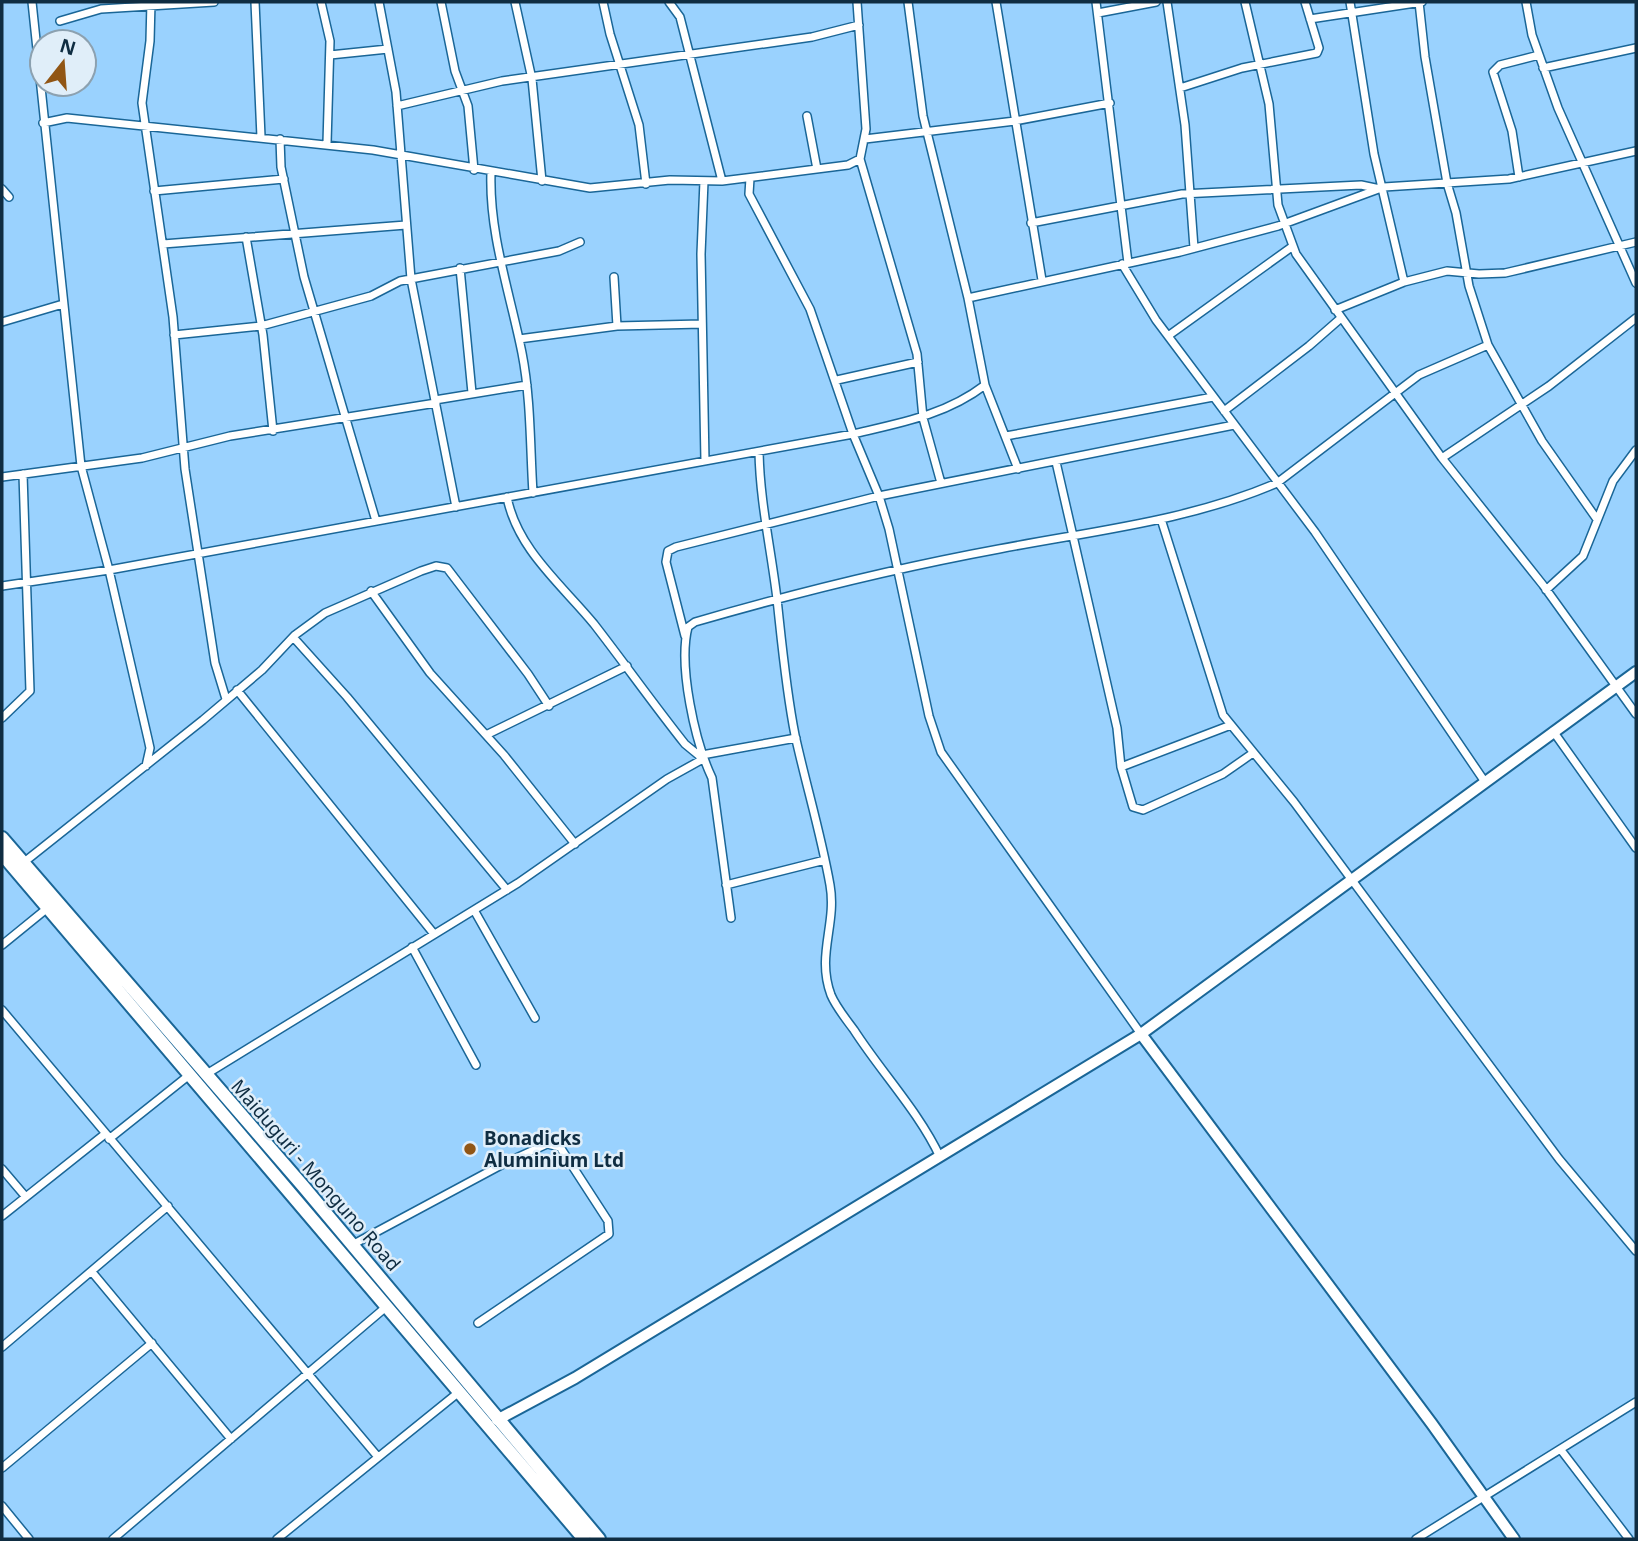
<svg xmlns="http://www.w3.org/2000/svg" width="1638" height="1541" viewBox="0 0 1638 1541" font-family="'Noto Sans',sans-serif">
  <style>
    .lines { fill: none; stroke-linecap: round; stroke-linejoin: round }
    .street-casing { stroke: #1a6697; stroke-width: 10 }
    .secondary-casing { stroke: #1a6697; stroke-width: 14 }
    .primary-casing { stroke: #1a6697; stroke-width: 16 }
    .street { stroke: #fff; stroke-width: 7 }
    .secondary { stroke: #fff; stroke-width: 10 }
    .primary { stroke: #fff; stroke-width: 12 }
    .poi-dot { fill: #915615; stroke: #e0eef9; stroke-width: 2.5 }
    .labels { text-anchor: middle; dominant-baseline: central; stroke-width: 5; stroke-linejoin: round; paint-order: stroke }
    .poi-label { font-size: 19px; font-weight: bold; fill: #0f2d42; stroke: #e0eef9; text-anchor: start }
    .street-label { font-size: 19px; fill: #0f2d42; stroke: #e0eef9 }
  </style>
  <rect width="100%" height="100%" fill="#9ad2fe"/>
  <g class="lines">
    <defs>
      <path id="street" d="M32,2l49,464 28,104 39,169 2,9 -4,18
        M151,2l-1,39 -8,62 31,214 12,152 30,194 11,36
        M255,2l6,135
        M321,2l9,39 -3,102
        M379,2l17,90 15,187 45,228
        M441,2l14,69 13,35 6,64
        M515,2l17,77 10,102
        M603,2l7,32 29,91 7,59
        M669,2l11,15 42,164
        M857,2l9,127 -6,30 57,195 6,64 18,65
        M908,2l15,114 45,182 17,87 33,84
        M996,2l46,278
        M1096,2l32,261
        M1167,2l18,123 9,123
        M1245,2l24,102 9,101 18,49 146,204 101,127 93,129
        M1350,2l24,152 30,128
        M1419,2l6,55 22,126 9,30 13,73 19,59 54,96 54,77
        M1526,2l6,33 26,73 78,175
        M1098,13l58,-11
        M1310,19l112,-17
        M60,21l41,-12 113,-7
        M330,55l58,-6
        M1543,68l93,-20
        M1180,88l62,-20 75,-15 2,-5 -14,-46
        M397,106l105,-25 310,-44 47,-12
        M807,116l10,53
        M43,123l24,-5 306,32 217,38 80,-8 52,1 126,-16 12,-6
        M280,139l1,28 23,110 72,244
        M865,139l150,-18 95,-18
        M491,173c-2,61 19,120 31,180 9,46 8,93 11,140
        M1519,177l-7,-46 -19,-59 7,-7 39,-10
        M750,178l-1,16 61,115 43,125 26,62 10,33 40,187 12,36 200,282
        M704,181l-3,73 4,207
        M2,189l7,8
        M154,191l130,-12
        M1031,223l151,-29 179,-9 19,4
        M246,237l17,98 10,96
        M163,244l243,-19
        M1122,264l34,56 159,212 170,250
        M460,268l12,125
        M614,277l3,49
        M968,298l212,-46 98,-26 106,-39 125,-8 127,-28
        M1335,310l69,-28 43,-11 32,3 26,-1 131,-31
        M2,322l61,-18
        M174,335l87,-9 110,-30 29,-15 159,-30 21,-9
        M1168,336l125,-90
        M519,339l98,-13 85,-2
        M837,380l81,-18
        M435,400l92,-15
        M1224,411l85,-65 32,-28
        M1006,436l207,-39
        M759,452c1,50 12,97 18,147 5,46 9,91 18,136 11,50 26,99 35,150 7,39 -14,70 1,110 5,12 15,24 23,35 27,42 65,82 86,127
        M1442,458l107,-72 87,-68
        M1056,462l61,266 4,39 12,40 10,3 80,-36 30,-21
        M2,477l140,-19 88,-22 206,-33
        M507,497c10,52 55,88 87,127 31,40 60,81 91,120l17,14
        M1161,519l62,196 71,87 265,357 77,92
        M2,586l107,-16 744,-136c47,-11 93,-19 132,-49
        M1546,590l37,-34 30,-75 23,-31
        M371,591l59,82 74,82 71,89
        M685,636l-19,-74 2,-11 8,-4 203,-51 355,-71
        M293,637l54,60 160,193
        M237,690l197,244
        M2,718l28,-27 -7,-217
        M1553,731l83,117
        M486,735l141,-69
        M702,755l94,-17
        M1121,767l110,-42
        M23,863l180,-143 59,-50 33,-35 30,-22 96,-42 15,-5 11,2 81,106 21,32
        M726,885l99,-25
        M474,910l61,108
        M731,918l-19,-140c-17,-36 -34,-112 -24,-151l7,-5c100,-29 201,-54 304,-73 93,-18 190,-28 278,-66l142,-108 69,-30
        M2,945l48,-39
        M412,947l64,118
        M2,1010l376,447
        M205,1075l313,-192 149,-104 36,-20
        M109,1139l79,-63
        M2,1169l23,27
        M2,1216l103,-82
        M352,1245l151,-81 44,-20 13,3 48,74 1,13 -131,89
        M92,1272l139,167
        M2,1347l166,-141
        M1561,1450l68,89
        M2,1468l150,-125
        M2,1506l27,33
        M113,1539l273,-232
        M277,1539l182,-147
        M1416,1539l220,-137"/>
      <path id="secondary" d="M1141,1034l291,390 82,115
        M497,1420l78,-42 566,-344 495,-362"/>
      <path id="primary" d="M2,838l301,348 296,353
        M2,854l582,685"/>
    </defs>
    <use href="#street" class="street-casing"/>
    <use href="#secondary" class="secondary-casing"/>
    <use href="#primary" class="primary-casing"/>
    <use href="#street" class="street"/>
    <use href="#secondary" class="secondary"/>
    <use href="#primary" class="primary"/>
  </g>
  <circle class="poi-dot" cx="470" cy="1149" r="7"/>
  <g class="labels">
    <g class="poi-label">
      <text x="484" y="1138">Bonadicks<tspan x="484" dy="22">Aluminium Ltd</tspan></text>
    </g>
    <g class="street-label">
      <text transform="translate(316 1175) rotate(49)">Maiduguri - Monguno Road</text>
    </g>
  </g>
  <rect width="1638" height="1541" fill="none" stroke="#0f2d42" stroke-width="7"/>
  <g transform="translate(63 63) rotate(17)"><circle r="33" fill="#e0eef9" stroke="#8ca1b0" stroke-width="2"/>
  <path d="M0-5L12 26L0 18L-12 26Z" fill="#915615"/>
  <text y="-10" font-size="19" font-weight="bold" text-anchor="middle" fill="#0f2d42">N</text>
  </g>
</svg>
